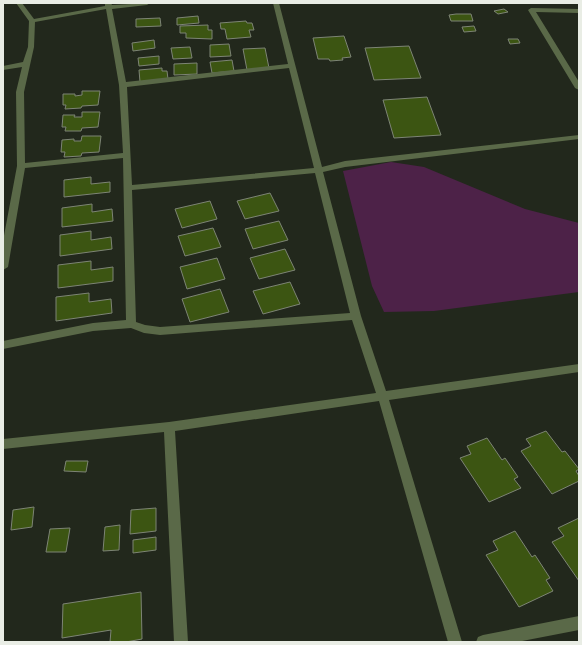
<svg xmlns="http://www.w3.org/2000/svg" width="582" height="645" viewBox="0 0 582 645" font-family="Karla,sans-serif">
  <style>
    .green { fill: #4d2248 }
    .building { fill: #3c5512; stroke: #7d8475 }
    .lines { fill: none; stroke-linecap: round; stroke-linejoin: round }
    .minor { fill: #5a6948; fill-rule: evenodd }
  </style>
  <rect width="100%" height="100%" fill="#22281c"/>
  <path class="green" d="M391,162l33,5 101,42 54,14v69l-145,19 -50,1 -12,-26 -29,-115z"/>
  <path class="building" d="M504,9l4,3 -10,2 -4,-3z
    M456,14h15l2,7h-22l-2,-6z
    M198,16l1,7 -22,2v-7z
    M160,18l1,8 -25,1v-8z
    M246,21l1,2h5l2,7h-5l2,7 -24,2 -2,-10h-4l-1,-6z
    M208,25v5h4v9l-26,-1v-5h-6v-7z
    M474,26l2,5 -12,1 -2,-5z
    M344,36l7,21 -9,1 1,2 -13,1 -1,-2h-11l-5,-21z
    M508,39h10l2,4 -10,1z
    M154,40l1,8 -22,3 -1,-8z
    M229,44l2,12 -21,1v-12z
    M409,46l12,32 -47,2 -9,-32z
    M190,47l2,11 -19,1 -2,-11z
    M265,48l4,20 -22,2 -4,-21z
    M159,56v8l-20,2 -1,-8z
    M232,60l2,11 -22,2 -2,-11z
    M197,63v11l-23,1v-11z
    M162,68v3h5l1,8 -28,3 -1,-12z
    M82,91h18l-2,14 -16,1 -1,2 -16,1 1,-4h-3v-11h12v2l7,-1z
    M427,97l14,38 -47,3 -11,-38z
    M82,112h18l-2,15 -16,1 -1,3h-16l1,-4h-4l1,-12h12l-1,2h8z
    M82,136h19l-2,16 -17,1 -1,3 -17,1 1,-5h-4l1,-12 12,-1v2h7z
    M91,177v7l19,-2v10l-46,5v-17z
    M270,193l9,18 -34,8 -8,-18z
    M210,201l7,18 -35,9 -7,-19z
    M92,204v8l20,-3 1,12 -51,6v-19z
    M279,221l9,19 -35,9 -8,-20z
    M213,228l8,19 -36,9 -7,-20z
    M91,231v9l20,-3 1,12 -52,7v-21z
    M285,249l10,21 -36,9 -9,-21z
    M217,258l8,21 -38,10 -7,-22z
    M91,261v9l22,-3v14l-55,7v-23z
    M290,282l10,22 -37,10 -10,-23z
    M220,289l9,23 -39,10 -8,-23z
    M89,293v9l22,-3 1,14 -56,8v-24z
    M546,431l16,21 3,-1 14,18 -3,2 3,5v5l-27,13 -31,-43 10,-5 -5,-7z
    M487,438l15,22 3,-2 13,19 -4,2 7,9 -32,14 -29,-44 11,-4 -4,-8z
    M66,461h22l-2,11 -22,-1z
    M34,507l-2,20 -21,3 2,-20z
    M156,508v23l-26,3 1,-24z
    M579,518v63l-27,-39 12,-6 -6,-8z
    M120,525l-1,25 -16,1 2,-24z
    M70,528l-4,24h-20l4,-23z
    M515,531l17,26 3,-2 15,23 -4,2 7,11 -34,16 -33,-52 12,-5 -5,-9z
    M156,537v13l-23,3v-13z
    M141,592l1,47 -16,3h-16l1,-12 -49,8 1,-34z"/>
  <g class="lines">
    <path class="minor" d="M16,3h6l12,16 71,-13v-3h6l1,2 38,-2 -3,2 -35,4 14,73 162,-18 -15,-61h6l43,164 23,-6 234,-26v4l-234,28 -22,5 38,144 25,75 193,-27v8l-190,28 73,242h-14l-69,-241 -204,30 13,211h-14l-10,-210 -161,17v-10l166,-17 207,-29 -24,-73 -192,15 -16,-2 -13,-5 -38,3 -90,18v-8l90,-18 33,-3 -3,-162 -98,10 -17,99 -5,3v-29l14,-75 -1,-74 6,-25 -19,3v-4l20,-4 5,-15 1,-26zM106,9l13,76 4,68 -98,10 -1,-71 10,-45 1,-25zM289,68l25,100 -182,17 -5,-98zM315,173l35,140 -190,14 -15,-2 -9,-3 -4,-132z
      M531,8l48,1v4l-43,-1 43,70v8l-4,-2 -47,-78z
      M579,616v14l-62,12h-41l2,-5 5,-2z"/>
  </g>
  <rect width="582" height="645" fill="none" stroke="#e9ede5" stroke-width="8"/>
</svg>
